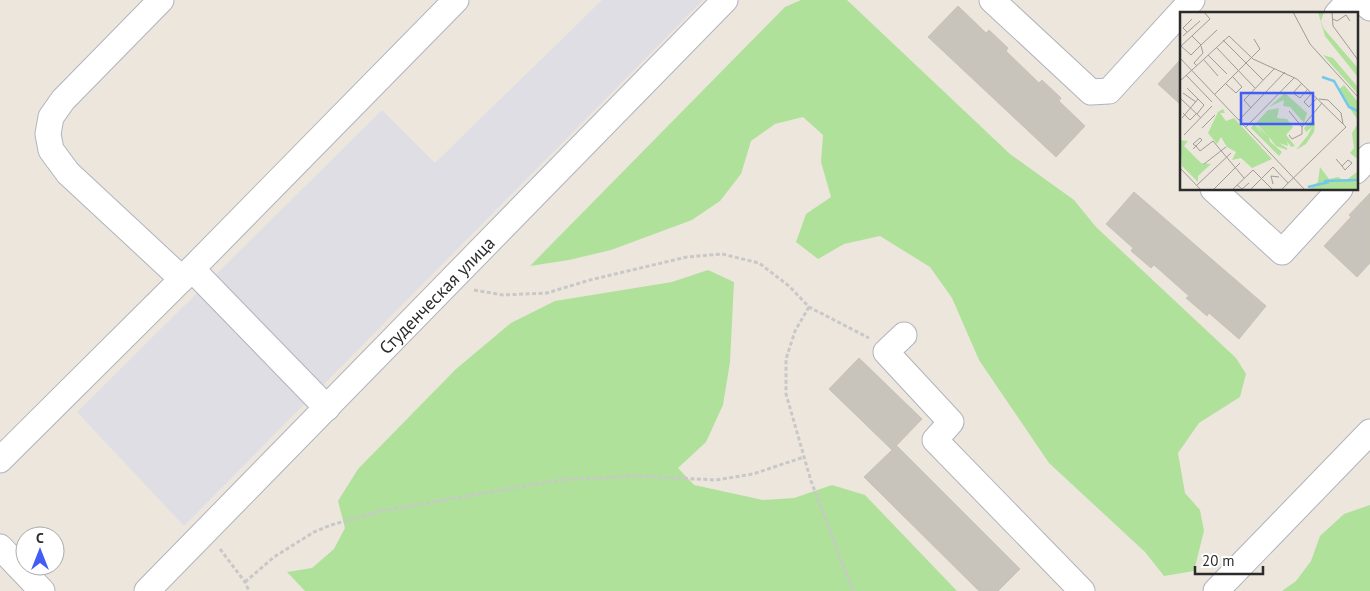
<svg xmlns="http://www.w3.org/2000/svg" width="1370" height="591" viewBox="0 0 1370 591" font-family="'PT Sans',sans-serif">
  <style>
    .industrial { fill: #e0dee5 }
    .green { fill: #b0e19b }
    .building { fill: #c8c4bc; stroke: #c8c2b7 }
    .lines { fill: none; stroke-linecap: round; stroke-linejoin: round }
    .minor-casing { stroke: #b1b3be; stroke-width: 27 }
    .path { stroke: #c8c8c8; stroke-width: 3; stroke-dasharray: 4 2.5; stroke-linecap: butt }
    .minor { stroke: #fff; stroke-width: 25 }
    .labels { text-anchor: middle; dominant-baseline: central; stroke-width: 4; stroke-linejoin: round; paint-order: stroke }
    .street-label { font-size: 18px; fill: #2b2b2b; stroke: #fff }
    .inset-river { fill: none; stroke: #73c7eb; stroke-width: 2.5 }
    .inset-road { fill: none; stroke: #9f9b96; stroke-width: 1 }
    .view { fill: #425df4; fill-opacity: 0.15; stroke: #425df4; stroke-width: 2.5 }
    .inset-edge { fill: none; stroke: #2b2b2b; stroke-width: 2.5 }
  </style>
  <rect width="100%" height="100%" fill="#ece6dd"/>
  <path class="industrial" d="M602,0h101l-519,526 -107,-114 305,-302 53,53z"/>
  <path class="green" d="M801,0h46l163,154 64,46 22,27 140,131 10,16 -6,23 -41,26 -21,30 7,40 15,17 4,21 -10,40 -30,5 -19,-24 -96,-89 -70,-103 -27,-62 -22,-31 -50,-31 -36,8 -26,15 -22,-17 10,-28 25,-17 -10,-35 2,-27 -20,-18 -28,7 -24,17 -10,33 -21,27 -28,19 -81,30 -42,10 -39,6 255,-259z
    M708,270l26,12 -4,80 -7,43 -17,37 -28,26 16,17 69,15 31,-2 38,-13 33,10 92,96h-652l-18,-19 25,-4 22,-19 11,-21 -7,-27 20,-32 98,-100 55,-46 44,-22 117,-19z
    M1370,505v86h-88l14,-10 15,-20 9,-25 24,-22z"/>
  <path class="building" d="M958,6l28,27 3,-3 19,18 -2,3 33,32 3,-3 19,18 -2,3 26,25 -29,31 -128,-120z
    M1181,59v46l-23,-21z
    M1134,192l132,114 -27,33 -30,-26 -2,3 -21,-18 3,-2 -35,-31 -3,3 -20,-17 2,-3 -27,-24z
    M1370,193v70l-13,14 -33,-31 27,-29 -2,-2z
    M859,358l63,61 -27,28 2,-1 123,123 -22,22h-19l-115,-114 28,-27 -63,-61z"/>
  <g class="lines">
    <defs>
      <g id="minor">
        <path d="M161,0l-98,100 -12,17 -3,17 3,16 17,23 114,106"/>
        <path d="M992,0l99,92 18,-1 83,-91"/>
        <path d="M1361,0l9,8"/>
        <path d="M1337,14l13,-14"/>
        <path d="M1356,171l14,-15"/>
        <path d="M1213,189l69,63 58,-63"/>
        <path d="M192,269l135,139"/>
        <path d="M904,335l-18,17 65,70 -16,18 147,151"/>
        <path d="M0,460l182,-181 274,-279"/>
        <path d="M0,547l42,44"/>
        <path id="s1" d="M147,591l578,-591"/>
        <path d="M1216,591l154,-159"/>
      </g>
    </defs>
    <use href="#minor" class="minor-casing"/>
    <path class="path" d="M474,290l29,5 44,-2 43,-13 97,-23 35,-3 37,9 30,23 20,21 60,31
      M809,307l-14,24 -9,28v35l25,87 42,110
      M220,549l25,33 4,9
      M245,582l29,-25 40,-25 17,-7 50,-14 178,-31 77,-4 80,4 37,-6 51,-17"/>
    <use href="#minor" class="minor"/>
  </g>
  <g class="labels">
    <g class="street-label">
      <text stroke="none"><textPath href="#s1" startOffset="414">Студенческая улица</textPath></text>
    </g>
  </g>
  <g transform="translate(1180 12)">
    <rect width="178" height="178" fill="#ece6dd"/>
    <path d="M138,0h6l-3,9 3,8 33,38v9l-32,-40zM143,43l10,3 24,28v7zM164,73l13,16v18l-19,-29zM105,81l22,20 -3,10 -14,-16 -7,-1 1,-6 -15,7zM99,96l-2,10 10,1 6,8 -7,8 9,11 -4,1 -4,-6 1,5 -9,-3 8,5v2l-11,-4 -7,-9 1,5 -4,-4 16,14 -3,4 -28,-28 3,-4 11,14 -10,-14 13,12 -12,-13 12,-13zM43,97l2,4h-5l6,8 8,-3 38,41 -20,9 -11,-10 -9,2 4,-8 -9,-5 -6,-10 -4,7 -9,-11 10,-21zM132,108l3,2 -1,10 -8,12 -10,6 12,-15 4,-8 -6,5 -2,-4zM177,113l1,32 -2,1 -6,-5 4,-5 -2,-15zM0,128l8,1 -4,5 17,17 10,1 -13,12v6l-16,-16zM140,155l9,12 9,-2 7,4 12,-9v17h-47l8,-7z" fill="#b0e19b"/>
    <path class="inset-river" d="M142,65l12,4 15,26 9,4M144,169l34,-1M128,175l21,-5"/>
    <path class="inset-road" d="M113,0l17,32 48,53M152,0l1,14 25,34M153,7l4,2 9,-6 4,6M7,20l-4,-4 9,-9M3,24l17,-15M12,24l9,9 16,-15M43,28l40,40M1,34l10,9 10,-10M0,35l30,-28 -6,-7M36,35l39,41M28,43l19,19M0,46l125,132M24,48l14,16M17,54l-3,-3 9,-10 -2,-7M6,63l26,27M0,69l49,-45 24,23 44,20 46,45 3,3 -65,63M122,71l-9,10 7,5 8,-9M46,72l10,9 6,-6 -9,-10M7,76l17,17 -7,9M3,81l13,9M132,81l-8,9 5,5 8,-9M35,82l45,-45 -6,-10M0,86l21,20M139,87l9,1 13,13 2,11M71,96l-7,-8 31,-32M109,99l13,16 20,-24M3,101l7,7 6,-6M2,106l16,-19M59,108l46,-48M66,115l48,-49M22,116l13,-13M4,123l28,-29M109,123l3,4 10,-5v-7M20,126l2,2 -6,6 -3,-2zM13,137l3,-3 4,5 13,-10 31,37M156,147l6,7 6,-6 4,3 -7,7 -3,-4M24,152l22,-17M0,156l21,22M93,172l-2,-8 8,1M17,173l34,-32M57,173l5,4 7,-6M33,178l27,-27M52,178l21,-20 20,20M70,178l23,-23 15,16"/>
    <path class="view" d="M61,81h72v31h-72z"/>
    <rect width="178" height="178" class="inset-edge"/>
  </g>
  <g transform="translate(40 551)"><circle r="24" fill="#ffffff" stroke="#aaaaaa"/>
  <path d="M0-4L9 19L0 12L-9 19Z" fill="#425df4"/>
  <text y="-8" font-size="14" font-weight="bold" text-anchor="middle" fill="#2b2b2b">С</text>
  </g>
  <path d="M1195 566v8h68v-8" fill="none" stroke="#2b2b2b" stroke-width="2.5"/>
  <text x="1202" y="566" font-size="15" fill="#2b2b2b" stroke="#ffffff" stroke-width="4" paint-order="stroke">20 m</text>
</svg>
